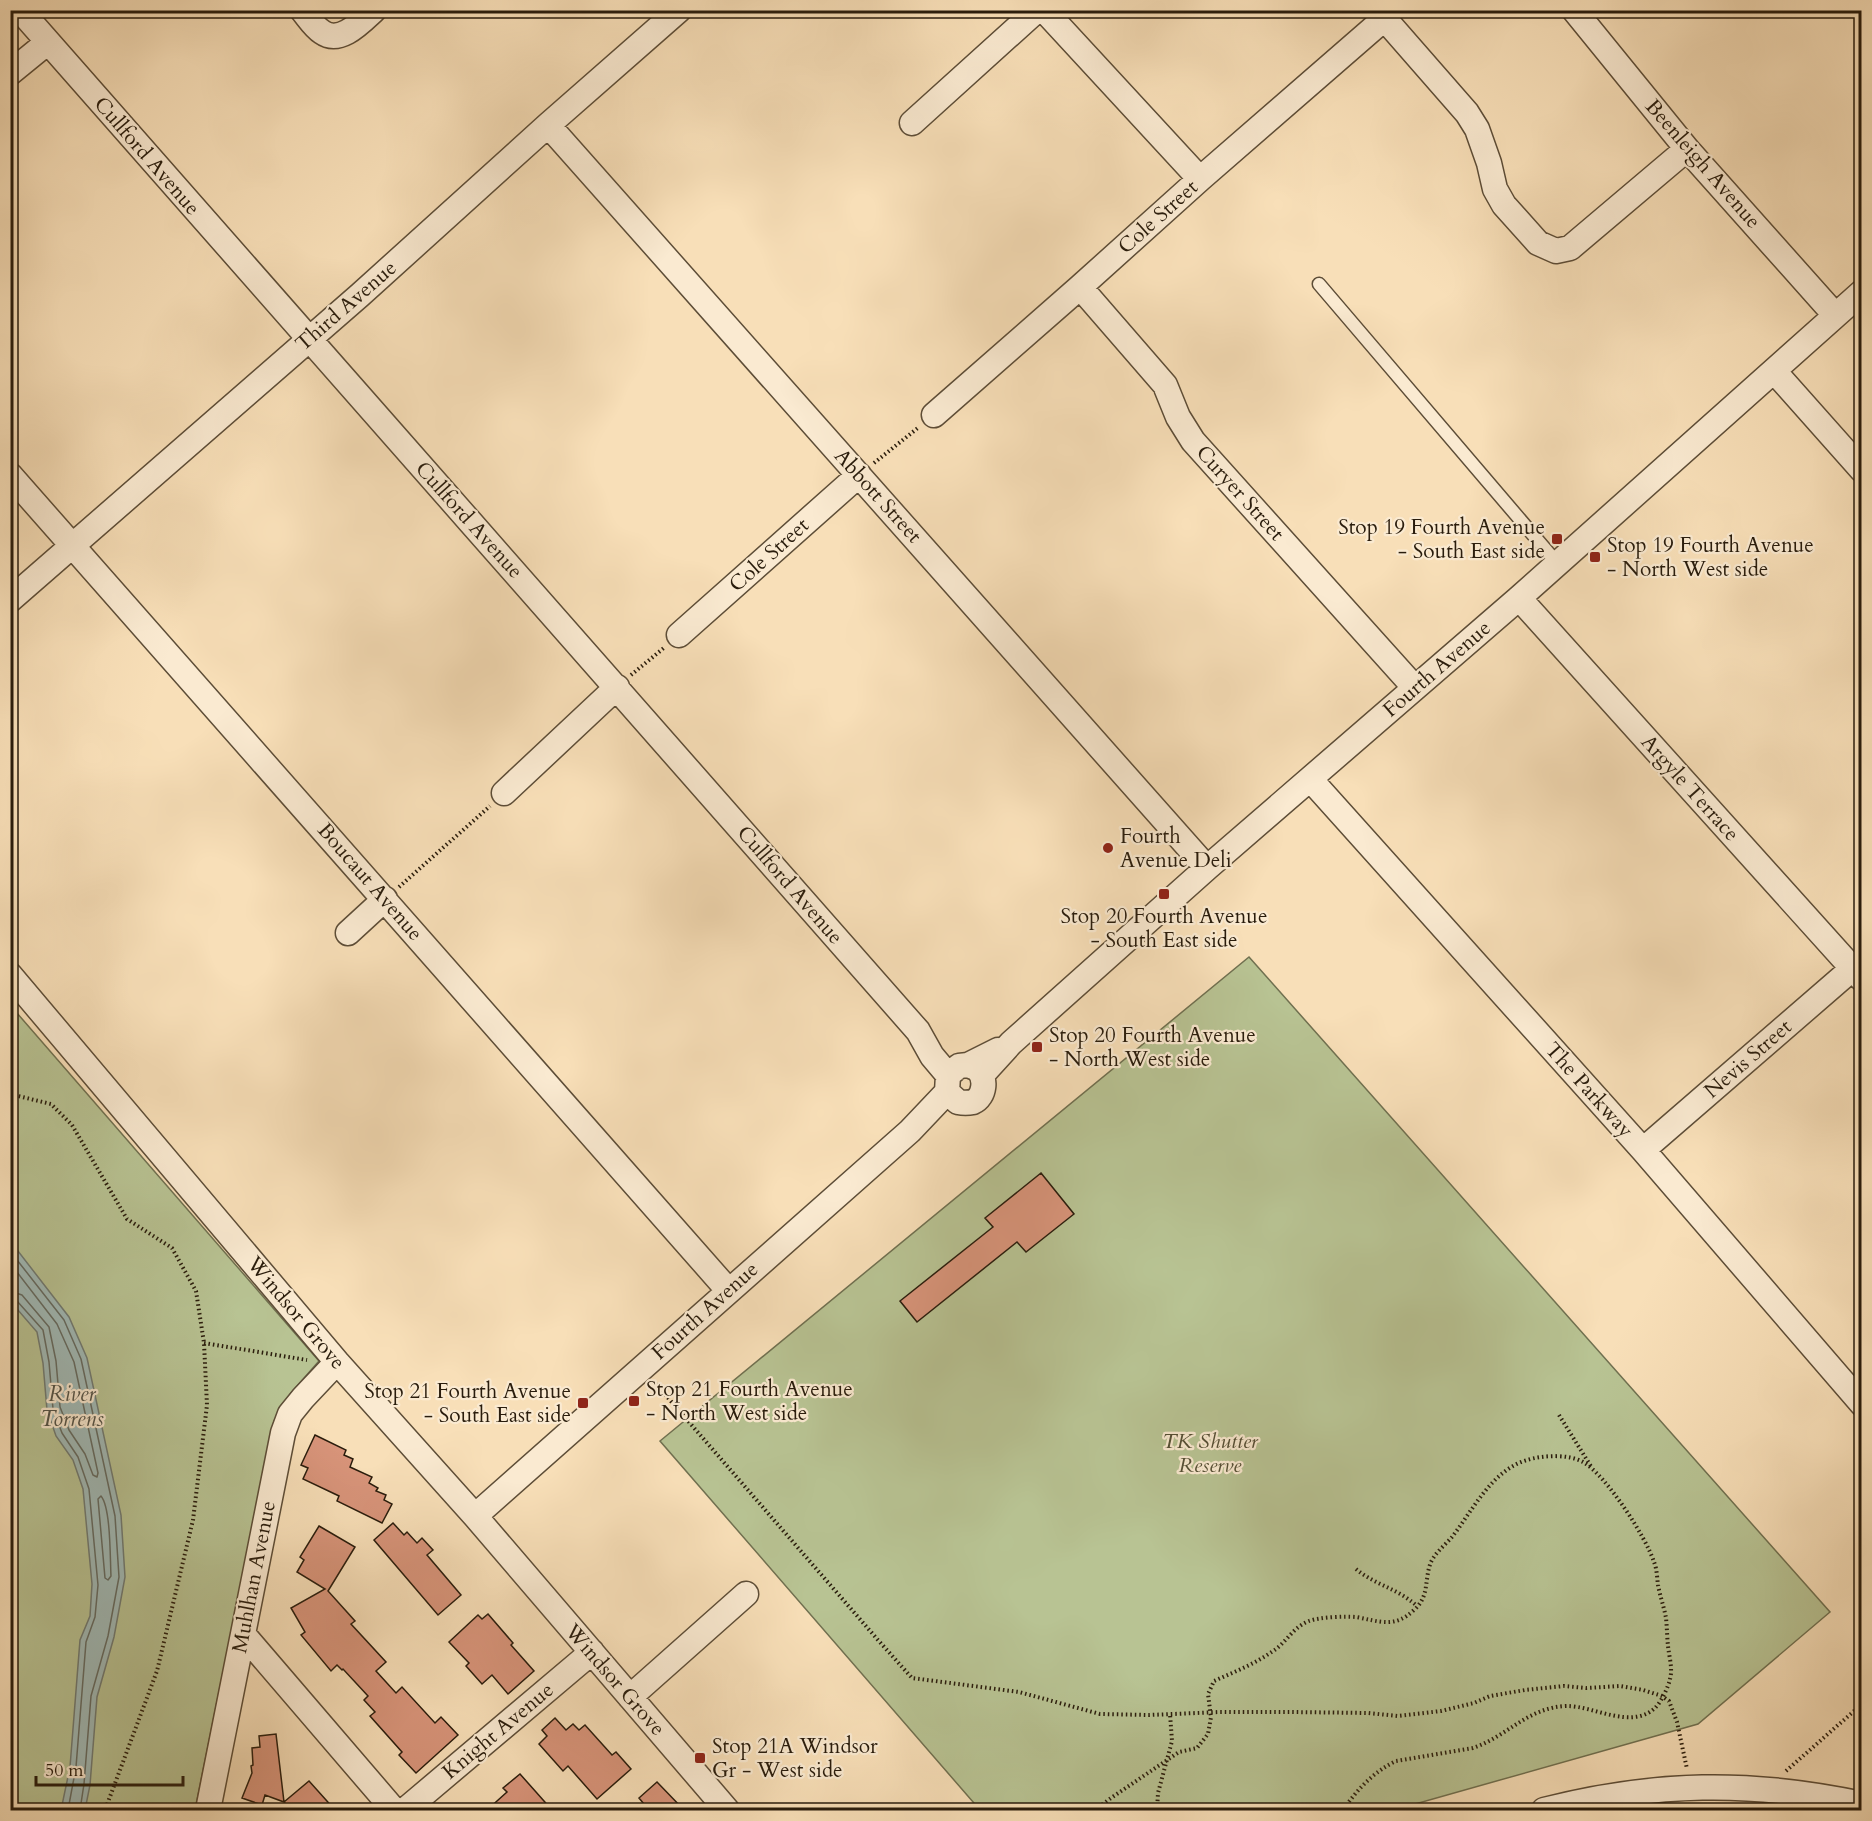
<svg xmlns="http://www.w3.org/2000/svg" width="1872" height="1821" font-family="Cardo,serif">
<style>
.green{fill:#b8c393;stroke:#707050;stroke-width:1.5}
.water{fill:#a0bab7;stroke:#707b73;stroke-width:1.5}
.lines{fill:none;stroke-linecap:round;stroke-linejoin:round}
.shore{stroke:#646b62;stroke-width:1.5}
.building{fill:#d8947a;stroke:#291c0c;stroke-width:1.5}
.service-casing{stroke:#5d4d37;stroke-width:15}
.minor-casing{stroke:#5d4d37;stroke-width:27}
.path{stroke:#291c0c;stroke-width:4;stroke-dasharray:1.5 3;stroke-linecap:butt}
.service{stroke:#faead1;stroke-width:12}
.minor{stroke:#faead1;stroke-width:24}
.poi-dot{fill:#8f2418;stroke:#faead1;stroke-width:2}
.labels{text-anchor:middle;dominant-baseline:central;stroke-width:4.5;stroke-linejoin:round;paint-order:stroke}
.street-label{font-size:21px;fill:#291c0c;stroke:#faead1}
.poi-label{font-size:21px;fill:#291c0c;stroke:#faead1;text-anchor:start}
.park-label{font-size:21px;font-style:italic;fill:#544e34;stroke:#faead1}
.water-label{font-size:22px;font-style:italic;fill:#535348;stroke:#faead1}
</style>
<rect width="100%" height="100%" fill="#f8dfb8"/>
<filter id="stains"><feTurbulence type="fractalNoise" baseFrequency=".00333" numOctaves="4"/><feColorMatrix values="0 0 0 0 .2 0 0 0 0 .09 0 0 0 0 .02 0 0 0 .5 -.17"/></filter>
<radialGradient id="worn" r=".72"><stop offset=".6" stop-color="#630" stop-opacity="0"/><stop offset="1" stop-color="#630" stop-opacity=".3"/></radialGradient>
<path class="green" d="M1249,957L1830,1612L1698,1724L1394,1810H980L660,1441Z
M10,1005L319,1361L291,1393L274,1421L195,1810H11Z"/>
<path class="water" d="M11,1242L69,1317L87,1358L121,1515L125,1577L114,1637L97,1697L90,1785L85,1810H61L70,1767L80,1640L90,1616L92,1584L83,1489L73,1460L56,1436L47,1410L43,1363L37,1332L11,1302Z"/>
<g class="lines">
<path class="shore" d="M10,1251L64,1320L81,1359L115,1516L119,1577L108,1636L91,1696L84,1784L80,1810
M10,1263L57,1324L74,1362L98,1473L97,1477L93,1475L85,1454L69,1430L60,1407L56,1361L49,1327L22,1295L10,1291
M10,1299L17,1301L43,1330L49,1362L53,1409L62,1433L78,1457L89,1489L98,1585L95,1617L86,1642L76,1767L68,1810
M101,1496C111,1508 110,1559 111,1576L108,1580L105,1578L98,1499Z"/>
</g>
<path class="building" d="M1041,1173L1074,1214L1026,1252L1017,1242L917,1322L900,1301L993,1227L985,1218Z
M315,1435L346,1450L344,1455L353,1459L350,1467L372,1477L369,1483L378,1488L376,1491L386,1495L384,1500L392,1504L382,1523L337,1501L339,1496L303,1479L308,1468L301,1465Z
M393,1523L404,1535L407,1532L417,1543L422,1538L433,1550L427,1555L461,1595L438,1615L374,1540Z
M319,1526L355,1547L328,1591L355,1621L351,1624L386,1662L376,1671L396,1693L402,1687L435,1723L441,1717L458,1735L416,1773L399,1755L402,1752L370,1716L375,1712L364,1700L368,1696L343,1669L342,1670L337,1665L331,1671L301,1635L305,1632L291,1608L325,1589L297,1572L304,1560L300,1557Z
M488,1614L513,1643L511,1645L534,1671L508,1694L492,1675L482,1684L466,1666L469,1663L449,1642L478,1615L482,1619Z
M555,1718L566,1730L573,1724L579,1730L585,1725L612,1755L616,1752L631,1769L597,1799L568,1766L563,1771L539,1744L547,1736L542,1730Z
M276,1734L284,1802L265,1795L262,1805L242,1798L252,1773L251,1766L253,1765L252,1748L260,1747L259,1736Z
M520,1774L552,1810H487L507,1792L503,1788Z
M309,1781L335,1810H292L284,1802Z
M657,1782L684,1810H649L639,1798Z"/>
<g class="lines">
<defs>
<path id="service" d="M1319,284L1558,564"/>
<path id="minor" d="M20,10C319,351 619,690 918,1031L932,1056L948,1075
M302,10C308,17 314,27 322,32C340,45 361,22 374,10
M1044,10L1200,179
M1377,10L1467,113L1477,129L1489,163L1495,189L1504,205L1538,243L1556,251L1570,248L1687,149
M1574,10L1687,149L1835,315
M10,73L48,42
M912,123L1037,10
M548,125L1207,868
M1080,287L1165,385L1178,417L1193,441L1415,688
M1774,371L1862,470
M934,415L1080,287L1200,179L1384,19
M10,475L728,1290
M1519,598L1862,979
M10,600L360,295L548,125L679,10
M679,635L859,475
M1311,780L1643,1150L1862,1404
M504,793L617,687
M348,933L385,899
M10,975L337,1362L475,1516L727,1810
M968,1065C970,1066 976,1068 977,1069C987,1077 985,1097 973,1102C968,1103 963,1103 958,1102L947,1092L948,1075L959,1066L968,1065L998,1050
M982,1075L1011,1043L1207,868L1519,598L1862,292
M1643,1150L1852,969
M475,1516L910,1131L947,1092
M243,1634L394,1810
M630,1697L746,1594
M208,1810L283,1433L290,1414L303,1398L337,1362
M405,1810L592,1652
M1544,1810C1655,1782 1749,1780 1862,1804"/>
</defs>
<use href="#service" class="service-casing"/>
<use href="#minor" class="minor-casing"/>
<path class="path" d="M874,463L919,427
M631,675L665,647
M399,887L490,806
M10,1094L51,1104L72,1125L127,1219L172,1248L196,1291L204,1343L207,1405L193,1520L157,1671L105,1810
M204,1343L307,1360
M656,1384L878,1640L912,1678L1019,1692L1100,1714L1149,1715L1220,1712H1291L1368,1713L1398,1716L1441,1711L1474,1703L1490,1696L1525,1690L1564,1686L1586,1688L1620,1686L1643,1690L1662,1696L1669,1701L1677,1722L1687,1769
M1559,1415L1592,1468
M1356,1569C1375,1585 1397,1588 1417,1606
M1786,1771L1862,1704
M1095,1810L1111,1798L1179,1752L1197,1748L1208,1734L1211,1717L1208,1694L1214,1681C1234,1672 1255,1664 1273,1651C1286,1643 1293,1627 1309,1621C1320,1617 1345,1616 1356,1617C1379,1621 1394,1629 1414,1610C1430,1596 1424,1579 1431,1562C1436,1552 1445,1545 1452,1537C1473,1510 1492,1470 1527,1460C1543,1455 1569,1454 1583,1462C1606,1475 1646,1537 1654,1562C1657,1569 1657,1578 1658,1585C1660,1596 1664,1607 1666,1618C1667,1627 1667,1637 1668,1646C1669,1656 1673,1669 1670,1679C1668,1688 1661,1702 1655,1708C1631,1730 1594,1706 1567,1706C1528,1707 1508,1736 1473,1748L1396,1761C1373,1772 1357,1790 1343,1810
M1157,1810L1158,1793L1172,1741L1170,1714"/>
<use href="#service" class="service"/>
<use href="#minor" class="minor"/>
</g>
<g class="poi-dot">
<rect x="1551" y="533" width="12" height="12" rx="3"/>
<rect x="1589" y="551" width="12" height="12" rx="3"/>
<circle cx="1108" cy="848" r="6"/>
<rect x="1158" y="888" width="12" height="12" rx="3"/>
<rect x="1031" y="1041" width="12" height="12" rx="3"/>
<rect x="628" y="1395" width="12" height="12" rx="3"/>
<rect x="577" y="1397" width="12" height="12" rx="3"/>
<rect x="694" y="1752" width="12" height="12" rx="3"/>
</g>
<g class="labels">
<g class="street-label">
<text transform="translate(147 156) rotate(49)">Cullford Avenue</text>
<text transform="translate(1703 164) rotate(49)">Beenleigh Avenue</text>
<text transform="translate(1158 217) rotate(-42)">Cole Street</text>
<text transform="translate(346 306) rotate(-41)">Third Avenue</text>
<text transform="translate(1240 493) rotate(48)">Curyer Street</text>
<text transform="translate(878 496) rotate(48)">Abbott Street</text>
<text transform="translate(469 520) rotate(48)">Cullford Avenue</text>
<text transform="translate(769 555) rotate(-42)">Cole Street</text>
<text transform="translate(1437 669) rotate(-41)">Fourth Avenue</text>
<text transform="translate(1690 788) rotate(48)">Argyle Terrace</text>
<text transform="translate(370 882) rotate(49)">Boucaut Avenue</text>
<text transform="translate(790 885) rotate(49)">Cullford Avenue</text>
<text transform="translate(1748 1059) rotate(-41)">Nevis Street</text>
<text transform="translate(1589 1090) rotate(48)">The Parkway</text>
<text transform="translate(705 1311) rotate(-42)">Fourth Avenue</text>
<text transform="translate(296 1313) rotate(50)">Windsor Grove</text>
<text transform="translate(254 1577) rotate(-79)">Muhlhan Avenue</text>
<text transform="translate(615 1680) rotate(49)">Windsor Grove</text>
<text transform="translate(498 1731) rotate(-40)">Knight Avenue</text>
</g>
<g class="poi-label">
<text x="1545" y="527" text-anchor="end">Stop 19 Fourth Avenue<tspan x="1545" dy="24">- South East side</tspan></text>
<text x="1607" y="545">Stop 19 Fourth Avenue<tspan x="1607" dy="24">- North West side</tspan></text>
<text x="1120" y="836">Fourth<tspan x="1120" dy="24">Avenue Deli</tspan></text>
<text x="1164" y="916" text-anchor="middle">Stop 20 Fourth Avenue<tspan x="1164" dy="24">- South East side</tspan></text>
<text x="1049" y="1035">Stop 20 Fourth Avenue<tspan x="1049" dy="24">- North West side</tspan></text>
<text x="646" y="1389">Stop 21 Fourth Avenue<tspan x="646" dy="24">- North West side</tspan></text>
<text x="571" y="1391" text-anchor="end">Stop 21 Fourth Avenue<tspan x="571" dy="24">- South East side</tspan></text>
<text x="712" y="1746">Stop 21A Windsor<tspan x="712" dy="24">Gr - West side</tspan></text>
</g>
<g class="park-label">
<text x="1210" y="1441">TK Shutter<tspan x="1210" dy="24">Reserve</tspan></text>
</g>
<g class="water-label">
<text x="72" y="1394">River<tspan x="72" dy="25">Torrens</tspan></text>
</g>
</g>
<rect width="1872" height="1821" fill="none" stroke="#f8dfb8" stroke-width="36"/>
<rect x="12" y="12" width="1848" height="1797" fill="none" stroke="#291c0c" stroke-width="3"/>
<rect x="18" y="18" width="1836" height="1785" fill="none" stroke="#291c0c" stroke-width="1.5"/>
<path d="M36 1776v9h147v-9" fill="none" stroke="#291c0c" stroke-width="3"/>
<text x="45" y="1776" font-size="18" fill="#291c0c" stroke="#faead1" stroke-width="4.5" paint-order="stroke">50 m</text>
<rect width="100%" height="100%" filter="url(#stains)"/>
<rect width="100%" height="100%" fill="url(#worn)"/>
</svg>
